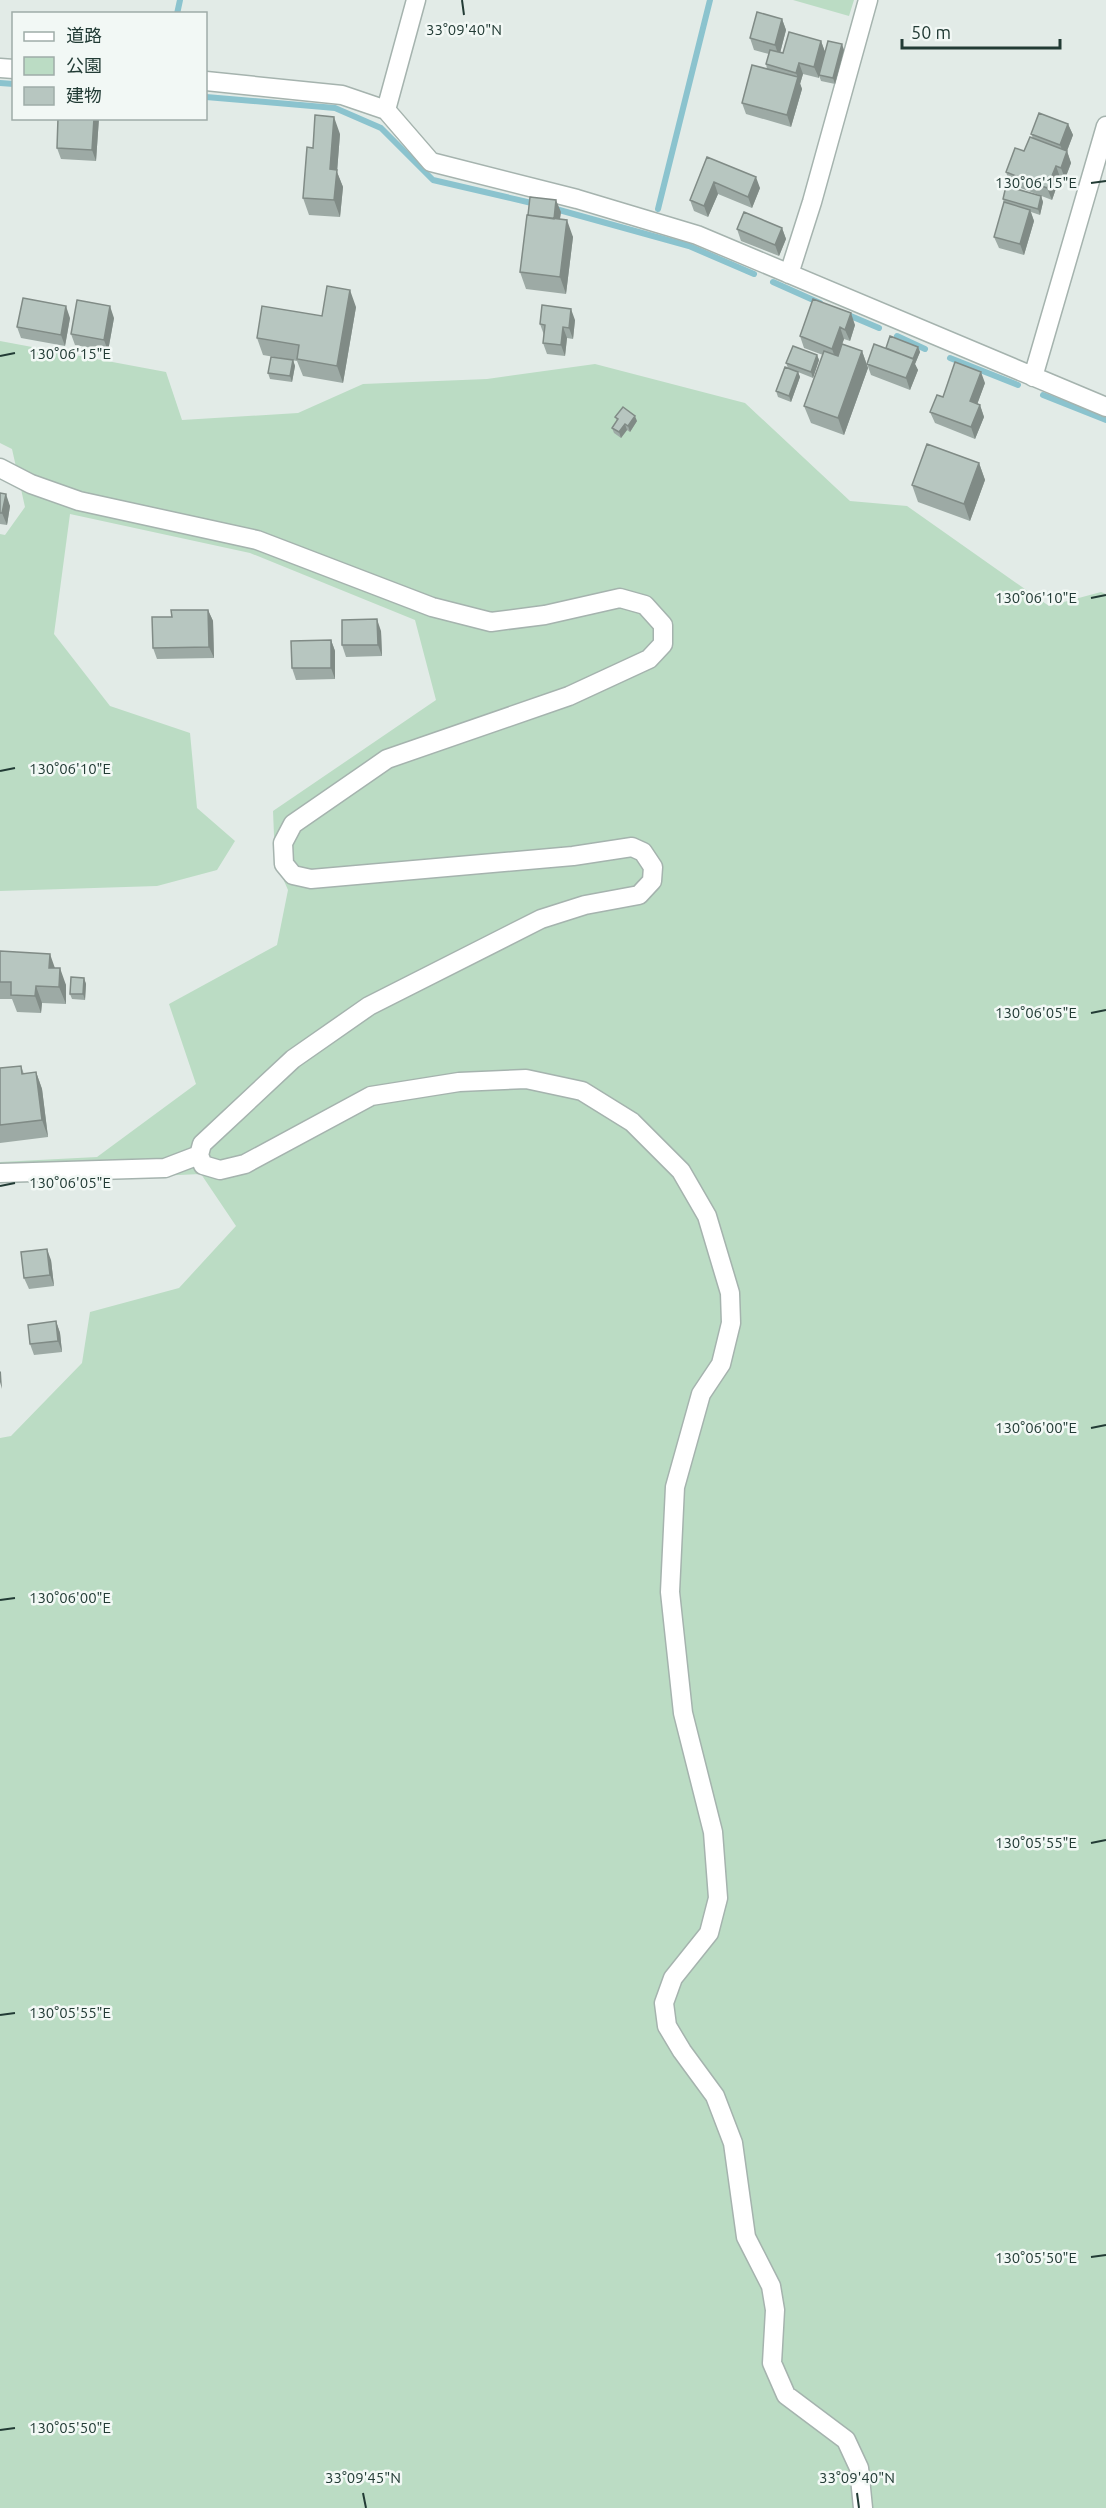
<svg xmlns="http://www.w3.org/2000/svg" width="1106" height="2508" font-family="Ubuntu,'Noto Sans JP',sans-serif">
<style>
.green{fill:#bbdcc4}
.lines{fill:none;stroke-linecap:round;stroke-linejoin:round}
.stream{stroke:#8bc3ce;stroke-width:6}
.minor-casing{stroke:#a5b3ae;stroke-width:21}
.minor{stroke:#fff;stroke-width:18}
.wall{fill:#9daaa5}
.shaded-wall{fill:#808b86}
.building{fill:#b7c6c0;stroke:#808b86;stroke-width:1.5}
.ticks{fill:none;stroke:#223b35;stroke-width:2}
.ticks-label{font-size:15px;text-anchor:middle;fill:#223b35;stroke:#f2f8f5;stroke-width:5;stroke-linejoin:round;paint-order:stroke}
</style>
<rect width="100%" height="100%" fill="#e2ebe7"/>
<path class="green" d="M793,0H854L849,16Z
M0,341L166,372L182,420L298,413L363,384L487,379L595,364L745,403L850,501L907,506L1049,606L1101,592L1106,594V2508H0V1438L11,1436L82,1363L90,1312L179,1288L236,1226L201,1174L0,1183V1162L97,1157L196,1084L169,1004L277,945L288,890L275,860L273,811L436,700L415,620L250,553L70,514L54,634L110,706L190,733L197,808L235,841L217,870L157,886L0,891V534L5,535L25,507L12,449L0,443Z"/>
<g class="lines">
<path class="stream" d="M177,14L180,0
M0,83L14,84
M206,97L335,108L381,128L433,180L536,204
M552,208L689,246L754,274
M658,209L710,0
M773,282L820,303
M846,314L879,328
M897,336L925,349
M950,358L1018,385
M1043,395L1106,420"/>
<defs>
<path id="minor" d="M0,68L14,69
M206,81L342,95L386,110L431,162L577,199L697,235L1106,407
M386,110L416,0
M789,274L812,202L868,0
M1033,377L1106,126
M0,468L31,484L79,501L257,540L432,607L491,622L545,615L620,598L645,605L663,625V644L649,659L569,696L387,759L293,824L283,843L284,864L293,875L311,879L573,856L632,847L643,852L653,867L652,881L639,895L585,905L541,919L369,1006L293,1059L202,1144L199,1155L203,1165L220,1170L245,1164L371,1096L459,1082L526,1079L582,1091L632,1122L681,1171L707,1216L730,1293L731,1323L721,1364L701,1394L675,1487L670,1592L683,1713L713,1832L718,1898L709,1933L673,1978L664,2003L667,2026L682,2051L715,2096L733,2143L746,2237L771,2286L775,2310L772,2363L786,2395L846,2440L859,2468L863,2508
M0,1173L165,1168L199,1155"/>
</defs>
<use href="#minor" class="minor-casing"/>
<use href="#minor" class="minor"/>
</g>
<path class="wall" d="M782,19L786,30L780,53H783L821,41L825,52L844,50L835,84L821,81L819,75V78L803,74L800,84L802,89L791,127L746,114L742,103L767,69L766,64L769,54L754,50L750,38Z
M99,118L96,161L61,159L57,148Z
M1068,124L1073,135L1067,151L1071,163L1065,179L1060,177L1052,200L1010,184L1006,172L1024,151L1033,138L1031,134Z
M340,134L337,172L343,187L340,217L309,215L303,198L313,148Z
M707,157L760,188L752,208L718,194L708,217L694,211L690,200Z
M1041,196L1043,202L1040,215L1031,212L1034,221L1024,255L999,248L994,237L1004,203L1003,199Z
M561,212L560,219L573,237L566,294L526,289L520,272Z
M782,228L786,239L779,256L741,241L737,229Z
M813,299L855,325L850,341L844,339L838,356L862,351L868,368L844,435L811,423L804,406L823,355L804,348L800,336Z
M356,307L343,383L303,376L297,361L263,355L257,338L322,316Z
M70,318L65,346L21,338L17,327Z
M114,318L108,351L75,345L71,334Z
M575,320L573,339L567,338L565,356L547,354L543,343L544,335L540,324Z
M918,347L920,352L915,364L918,370L910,390L871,375L867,364L886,348Z
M817,355L819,360L813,378L798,372L800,377L791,402L778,397L776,391L788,368L786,363Z
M293,360L295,366L292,382L270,379L268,373Z
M985,383L977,404L980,405L984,417L975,439L935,423L930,412L943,397Z
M615,417L637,421L630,432L627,430L621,438L614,433L612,428L617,421Z
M979,463L985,480L970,521L918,502L912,485Z
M0,493L10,506L7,525L0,524Z
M208,610L213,621L214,658L157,659L153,648L172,617Z
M381,631L382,656L346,657L342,645Z
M331,640L335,651V679L296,680L292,668Z
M0,951L55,968L66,985V1004L42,1003L41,1013L17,1012L12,999H0Z
M84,978L86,984L85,1000L72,999L70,994Z
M21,1066L24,1074L36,1072L42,1089L48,1137L0,1143V1068Z
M51,1260L54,1286L29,1289L24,1278Z
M56,1321L60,1333L62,1352L34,1355L30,1344Z"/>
<path class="shaded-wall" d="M782,19L786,30L779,57L775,45Z
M821,41L825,52L819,78L814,67Z
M842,44L844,50L835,84L833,78Z
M799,63L803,74L800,84L796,73Z
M798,77L802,89L791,127L787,115Z
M334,117L340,134L337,172L343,187L340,217L334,200L330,169Z
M94,118H99L96,161L92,150Z
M1068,124L1073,135L1065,156L1060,145Z
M1067,151L1071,163L1065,179L1061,168Z
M1056,166L1060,177L1052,200L1047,188Z
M756,177L760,188L752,208L748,197Z
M714,182L718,194L708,217L704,206Z
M1041,196L1043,202L1040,215L1038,209Z
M556,200L561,212L558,230L554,219Z
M1030,210L1034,221L1024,255L1020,244Z
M567,220L573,237L566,294L560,277Z
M782,228L786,239L779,256L775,245Z
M350,290L356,307L343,383L337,366Z
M66,306L70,318L65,346L61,335Z
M110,306L114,318L108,351L104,340Z
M571,309L575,320L573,339L569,328Z
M851,313L855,325L850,341L845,330Z
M563,327L567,338L565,356L561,345Z
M840,327L844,339L836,360L832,349Z
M918,347L920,352L915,364L918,370L910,390L906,378Z
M862,351L868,368L844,435L838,418Z
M817,355L819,360L813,378L811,372Z
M293,360L295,366L292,382L290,376Z
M798,372L800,377L791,402L789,396Z
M981,372L985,383L974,413L970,401Z
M980,405L984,417L975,439L971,427Z
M635,416L637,421L630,432L628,426Z
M625,424L627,430L621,438L619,432Z
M979,463L985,480L970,521L964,504Z
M6,494L10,506L7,525L2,513Z
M208,610L213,621L214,658L209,647Z
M377,619L381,631L382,656L378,645Z
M331,640L335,651V679L331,668Z
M50,954L56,971L49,968Z
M60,968L66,985V1004L59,987Z
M84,978L86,984L85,1000L83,994Z
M36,986L42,1003L41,1013L35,996Z
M36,1072L42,1089L48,1137L42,1120Z
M47,1249L51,1260L54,1286L50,1275Z
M56,1321L60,1333L62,1352L58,1341Z
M0,1371L1,1372L2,1389L0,1382Z"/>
<path class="building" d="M757,12L782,19L775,45L750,38Z
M789,32L821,41L814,67L799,63L796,73L766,64L770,50L783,53Z
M828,41L842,44L833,78L819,75Z
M752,65L798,77L787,115L742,103Z
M1039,113L1068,124L1060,145L1031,134Z
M315,115L334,117L330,169L337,170L334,200L303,198L307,147L313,148Z
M58,118H94L92,150L57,148Z
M1030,137L1067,151L1061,168L1056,166L1047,188L1006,172L1015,148L1024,151Z
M707,157L756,177L748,197L714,182L704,206L690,200Z
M1006,186L1041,196L1038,209L1003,199Z
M530,197L556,200L554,219L528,215Z
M1004,202L1030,210L1020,244L994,237Z
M744,212L782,228L775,245L737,229Z
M527,215L567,220L560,277L520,272Z
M327,286L350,290L337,366L297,359L299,345L257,338L262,306L322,316Z
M23,298L66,306L61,335L17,327Z
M813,299L851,313L845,330L840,327L832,349L800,336Z
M77,300L110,306L104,340L71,334Z
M542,305L571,309L569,328L563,327L561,345L543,343L545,325L540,324Z
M890,336L918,347L913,359L886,348Z
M842,344L862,351L838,418L804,406L824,351L838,356Z
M874,344L914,359L906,378L867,364Z
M793,346L817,355L811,372L786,363Z
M271,357L293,360L290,376L268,373Z
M955,362L981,372L970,401L980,405L971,427L930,412L937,395L943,397Z
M785,367L798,372L789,396L776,391Z
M623,407L635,416L628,426L625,424L619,432L612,428L618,419L615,417Z
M927,444L979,463L964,504L912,485Z
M0,493L6,494L2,513H0Z
M171,610H208L209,647L153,648L152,617H172Z
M377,619L378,645H342V620Z
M331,640V668H292L291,641Z
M0,951L50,954L49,968H60L59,987L36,986L35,996L11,995V982H0Z
M71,977L84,978L83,994H70Z
M21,1066L22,1074L36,1072L42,1120L0,1125V1068Z
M47,1249L50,1275L24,1278L21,1252Z
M56,1321L58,1341L30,1344L28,1325Z"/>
<path class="ticks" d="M462,0L464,15M1091,183L1106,181M0,356L15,353M1091,598L1106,595M0,771L15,768M1091,1013L1106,1010M0,1186L15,1183M1091,1428L1106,1425M0,1600L15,1598M1091,1843L1106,1840M0,2015L15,2013M1091,2257L1106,2255M0,2430L15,2428M363,2493L366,2508M857,2493L859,2508"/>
<g class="ticks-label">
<text x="464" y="35">33°09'40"N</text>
<text x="1036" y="188">130°06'15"E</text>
<text x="70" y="359">130°06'15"E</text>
<text x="1036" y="603">130°06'10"E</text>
<text x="70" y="774">130°06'10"E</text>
<text x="1036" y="1018">130°06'05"E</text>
<text x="70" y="1188">130°06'05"E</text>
<text x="1036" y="1433">130°06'00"E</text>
<text x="70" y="1603">130°06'00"E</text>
<text x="1036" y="1848">130°05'55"E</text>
<text x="70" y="2018">130°05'55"E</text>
<text x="1036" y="2263">130°05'50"E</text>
<text x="70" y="2433">130°05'50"E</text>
<text x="363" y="2483">33°09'45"N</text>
<text x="857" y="2483">33°09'40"N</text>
</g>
<rect x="12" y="12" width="195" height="108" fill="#f2f8f5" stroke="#9faca8" stroke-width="1.5"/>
<rect x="24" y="32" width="30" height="9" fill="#ffffff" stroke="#9faca8" stroke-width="1.5"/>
<text x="66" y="42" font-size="18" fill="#223b35">道路</text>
<rect x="24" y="57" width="30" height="18" fill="#bbdcc4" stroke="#9faca8" stroke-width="1.5"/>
<text x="66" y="72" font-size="18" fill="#223b35">公園</text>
<rect x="24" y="87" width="30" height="18" fill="#b7c6c0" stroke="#9faca8" stroke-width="1.5"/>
<text x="66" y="102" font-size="18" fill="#223b35">建物</text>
<path d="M902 39v9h158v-9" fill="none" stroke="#223b35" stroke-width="3"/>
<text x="911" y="39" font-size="18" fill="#223b35" stroke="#f2f8f5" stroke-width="4.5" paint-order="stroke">50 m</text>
</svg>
